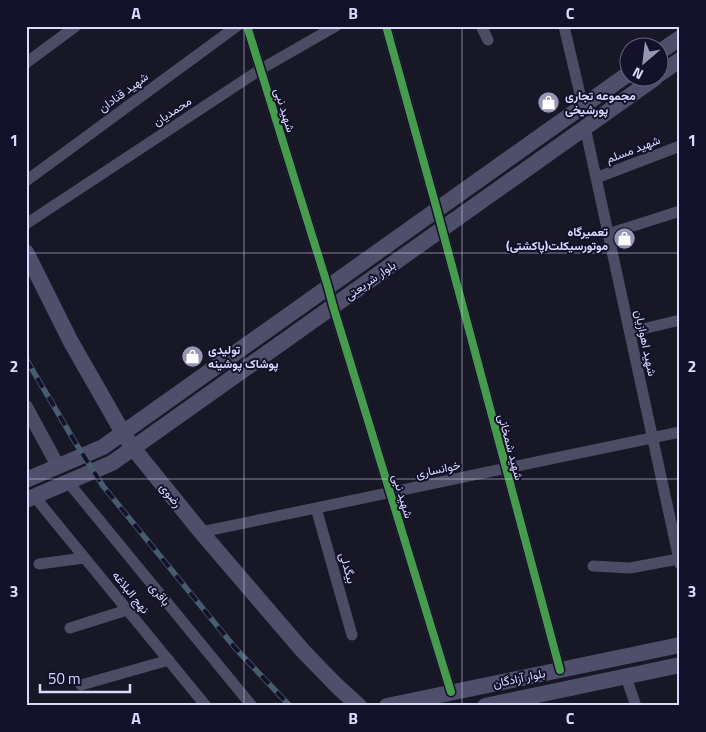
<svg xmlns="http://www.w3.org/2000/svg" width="706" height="732" font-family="'Titillium Web',Vazirmatn,sans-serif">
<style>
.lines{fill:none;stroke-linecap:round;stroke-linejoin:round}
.minor{stroke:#4c4c65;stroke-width:11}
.tertiary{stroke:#4c4c65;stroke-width:14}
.secondary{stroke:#4f4f6b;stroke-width:16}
.rail-casing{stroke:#455d6d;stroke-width:5.5}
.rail{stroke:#14112b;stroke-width:4;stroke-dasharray:11;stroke-linecap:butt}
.cycleway-casing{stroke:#14112b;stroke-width:11}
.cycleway{stroke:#469c4c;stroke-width:8}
.grid{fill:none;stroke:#dcdaff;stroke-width:1;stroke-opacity:0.55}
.labels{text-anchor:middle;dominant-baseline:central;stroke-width:4;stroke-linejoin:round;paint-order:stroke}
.street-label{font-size:12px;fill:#dcdaff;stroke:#14112b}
.poi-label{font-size:12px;font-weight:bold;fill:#dcdaff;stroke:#14112b;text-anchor:start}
.neatline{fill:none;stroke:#dcdaff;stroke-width:2}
.grid-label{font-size:16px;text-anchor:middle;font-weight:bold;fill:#dcdaff}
</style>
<rect width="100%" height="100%" fill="#181725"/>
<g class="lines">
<path class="minor" d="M247,26L328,287L333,306L451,692
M386,26L437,210L560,670
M481,26L488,40
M564,26L583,107
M26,63L76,26
M585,127L680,564
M596,178L680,146
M26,181L237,26
M26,224L261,69L336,26
M608,234L680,211
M630,332L680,320
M68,482L252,706
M34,496L206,706
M316,508L352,635
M201,532L680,432
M39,564L84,558
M593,566L630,568L678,559
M70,628L127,610
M626,677L636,706
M81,685L169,660"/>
<path class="tertiary" d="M26,407L58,466"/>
<path class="secondary" d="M658,53L680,38
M658,75L680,60
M26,252L71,342L123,433L133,448L201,532L303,651L336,685L359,706
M26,480L103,447L628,74
M26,500L112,463L655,78
M387,706L680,645
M485,706L680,665"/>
<defs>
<path id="rail" d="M26,359L75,442L103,486L236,649L290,706"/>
</defs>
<use href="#rail" class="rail-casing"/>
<use href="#rail" class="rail"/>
<defs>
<path id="cycleway" d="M247,26L328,287L333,306L451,692
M386,26L437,210L560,670"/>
</defs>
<use href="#cycleway" class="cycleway-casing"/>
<use href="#cycleway" class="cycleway"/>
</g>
<path class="grid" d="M244,26V706M462,26V706M26,253H680M26,479H680"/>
<defs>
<symbol id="shop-disc" viewBox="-11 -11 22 22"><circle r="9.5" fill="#9796b3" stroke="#14112b"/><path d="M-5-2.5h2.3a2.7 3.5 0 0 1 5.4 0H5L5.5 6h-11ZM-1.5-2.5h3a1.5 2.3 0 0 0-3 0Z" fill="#fff"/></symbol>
</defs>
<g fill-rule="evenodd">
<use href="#shop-disc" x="536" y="90" width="25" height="25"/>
<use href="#shop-disc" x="612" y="226" width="25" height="25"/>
<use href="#shop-disc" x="180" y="344" width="25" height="25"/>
</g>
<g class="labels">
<g class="street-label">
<text transform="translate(123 92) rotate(-36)">شهید قنادان</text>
<text transform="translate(285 110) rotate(73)">شهید نبی</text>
<text transform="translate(172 111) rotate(-33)">محمدیان</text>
<text transform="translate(633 149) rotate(-21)">شهید مسلم</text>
<text transform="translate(370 280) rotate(-35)">بلوار شریعتی</text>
<text transform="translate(646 343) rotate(78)">شهید اهوازیان</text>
<text transform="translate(511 447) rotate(75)">شهید شمخانی</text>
<text transform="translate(438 469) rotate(-12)">خوانساری</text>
<text transform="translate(171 495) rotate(51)">رضوی</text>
<text transform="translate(403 496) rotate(73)">شهید نبی</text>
<text transform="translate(348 568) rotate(74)">بیگدلی</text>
<text transform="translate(131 592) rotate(51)">نهج البلاغه</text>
<text transform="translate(160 594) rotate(51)">باقری</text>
<text transform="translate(519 678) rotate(-12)">بلوار آزادگان</text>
</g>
<g class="poi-label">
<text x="565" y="95">مجموعه تجاری<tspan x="565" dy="14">پورشیخی</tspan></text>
<text x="608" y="231" text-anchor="end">تعمیرگاه<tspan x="608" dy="14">موتورسیکلت(پاکشتی)</tspan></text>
<text x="208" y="349">تولیدی<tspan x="208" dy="14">پوشاک پوشینه</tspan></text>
</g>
</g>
<rect width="706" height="732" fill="none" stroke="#14112b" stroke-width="55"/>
<g transform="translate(644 62) rotate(208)"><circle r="24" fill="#14112b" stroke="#646180"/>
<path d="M0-4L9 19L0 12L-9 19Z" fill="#9796b3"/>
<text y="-8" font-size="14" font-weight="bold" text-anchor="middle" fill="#dcdaff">N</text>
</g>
<path d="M40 684v8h90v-8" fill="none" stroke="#dcdaff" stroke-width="2.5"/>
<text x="48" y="684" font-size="15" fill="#dcdaff" stroke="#14112b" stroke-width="4" paint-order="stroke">50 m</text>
<rect x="28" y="28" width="650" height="676" class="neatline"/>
<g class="grid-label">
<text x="136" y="19">A</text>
<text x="353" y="19">B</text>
<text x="570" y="19">C</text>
<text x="14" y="146">1</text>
<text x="692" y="146">1</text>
<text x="14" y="372">2</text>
<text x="692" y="372">2</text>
<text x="14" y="597">3</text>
<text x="692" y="597">3</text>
<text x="136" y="724">A</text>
<text x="353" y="724">B</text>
<text x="570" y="724">C</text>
</g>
</svg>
